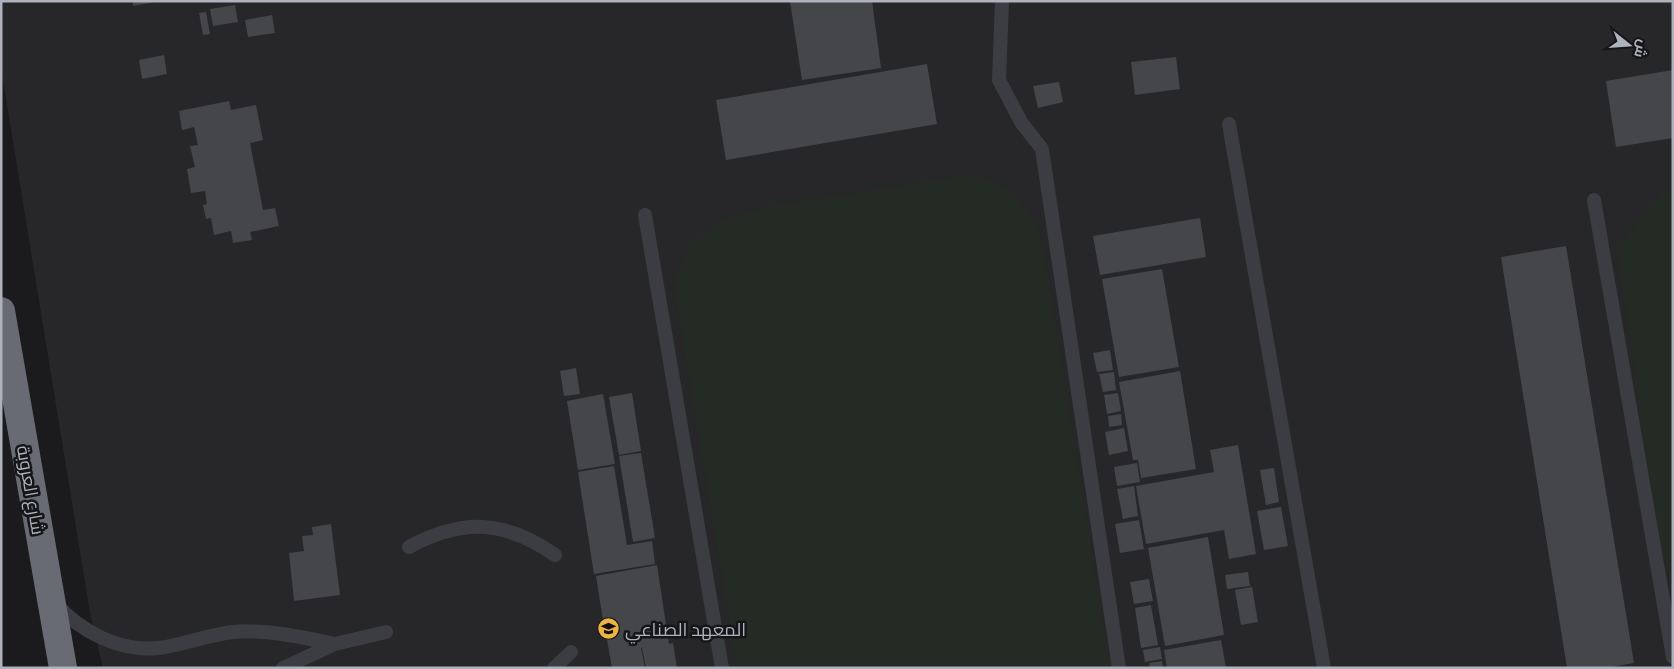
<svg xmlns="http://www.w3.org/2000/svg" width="1674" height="669" font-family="'PT Sans Narrow',Cairo,sans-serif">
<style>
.built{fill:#27272a}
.green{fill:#232b24}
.building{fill:#45464a}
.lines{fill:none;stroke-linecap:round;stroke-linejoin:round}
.lane{stroke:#3c3d42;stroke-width:14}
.highway{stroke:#686b73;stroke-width:28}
.labels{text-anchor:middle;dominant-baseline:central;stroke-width:5;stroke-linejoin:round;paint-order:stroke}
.street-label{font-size:18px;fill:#aeb2bc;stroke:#161618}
.poi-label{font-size:18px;fill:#aeb2bc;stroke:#161618;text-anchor:start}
</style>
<rect width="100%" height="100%" fill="#1b1b1d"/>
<path class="built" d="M1,1H1673V668H103L90,613L1,68Z"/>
<path class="green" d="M974,174L1012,190L1036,223L1045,257L1110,668H737L673,282L691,244L722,220L763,207Z
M1673,191V583L1655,537L1632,352L1616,250L1662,193Z"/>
<path class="building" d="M133,1H155V2L133,6Z
M790,1H872L881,68L802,80Z
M235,5L238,22L213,26L210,9Z
M206,12L210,34L203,35L199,13Z
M272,15L275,33L248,37L245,20Z
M164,55L167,74L142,79L139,60Z
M1176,57L1180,89L1135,95L1131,62Z
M927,64L937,124L726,160L716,100Z
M1673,70V138L1616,147L1606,81Z
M1059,82L1063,102L1038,108L1033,86Z
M229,101L231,110L256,105L263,140L250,143L263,210L275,208L279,226L250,232L252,240L233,243L231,231L214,235L211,218L206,219L203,205L207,204L205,191L191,193L187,169L195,167L190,146L198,145L194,127L182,130L179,111Z
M1200,218L1206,257L1100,275L1093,236Z
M1566,246L1634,663L1606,668H1567L1501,257Z
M1162,269L1179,367L1119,377L1102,279Z
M1110,350L1113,370L1097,372L1093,353Z
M576,368L580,394L564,396L560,371Z
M1180,371L1196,469L1141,478L1138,460H1133L1119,382Z
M1114,372L1116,390L1103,392L1099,374Z
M632,393L641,451L619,455L609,397Z
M1118,393L1121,411L1107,414L1104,395Z
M603,394L615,464L578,470L567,401Z
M1121,414L1122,425L1109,427L1108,416Z
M1124,428L1128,451L1109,455L1105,432Z
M1238,445L1256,554L1229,559L1224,530L1146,544L1136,486L1214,472L1210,450Z
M641,453L655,538L633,542L619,456Z
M1137,463L1140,482L1117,486L1114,467Z
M614,466L627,545L652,541L655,564L594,574L578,472Z
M1274,468L1279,502L1266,505L1260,470Z
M1134,486L1138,516L1123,519L1117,489Z
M1281,507L1288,546L1264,550L1257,511Z
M1139,520L1144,549L1120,553L1115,524Z
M331,524L340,595L294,601L289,553L304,551L302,536L313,535L312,527Z
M1208,537L1224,635L1165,646L1148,548Z
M657,565L669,644L673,643L677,668H646L642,648L656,645L641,648L645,668H612L606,634L619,631L605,633L596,576Z
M1248,572L1250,586L1227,589L1225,575Z
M1149,579L1153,601L1134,604L1130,582Z
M1252,587L1258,622L1241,625L1235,590Z
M1151,605L1158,645L1141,648L1135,608Z
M1221,640L1226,668H1167L1164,650Z
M1160,647L1162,659L1145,662L1143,650Z
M1162,661L1163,668H1150L1149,663Z"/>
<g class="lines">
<path class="lane" d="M1002,1L999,80L1021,122L1042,149L1119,668
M1229,124L1324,668
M1594,200L1673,657
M645,215L722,668
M409,547C463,518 505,520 555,555
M56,604C81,632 120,652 158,648C183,645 207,635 233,632C266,629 302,637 335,644
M283,668L335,644L386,632
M554,668L571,652"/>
<path class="highway" d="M1,311L63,668"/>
</g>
<defs>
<symbol id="university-disc" viewBox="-11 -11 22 22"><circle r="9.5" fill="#edb343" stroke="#161618"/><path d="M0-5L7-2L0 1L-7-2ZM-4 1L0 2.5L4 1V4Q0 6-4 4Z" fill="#111"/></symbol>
</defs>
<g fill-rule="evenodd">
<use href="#university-disc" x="596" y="616" width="25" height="25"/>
</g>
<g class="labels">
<g class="street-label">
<text transform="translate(31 490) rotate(80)">شارع العروبة</text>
</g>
<g class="poi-label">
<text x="625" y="629">المعهد الصناعي</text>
</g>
</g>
<rect width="1674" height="669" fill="none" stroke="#aeb2bc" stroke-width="5"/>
<g transform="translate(1629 45) rotate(107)" stroke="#161618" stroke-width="4" paint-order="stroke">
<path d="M0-4L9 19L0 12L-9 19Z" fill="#aeb2bc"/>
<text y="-8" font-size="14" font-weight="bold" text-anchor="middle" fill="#aeb2bc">ش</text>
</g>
</svg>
